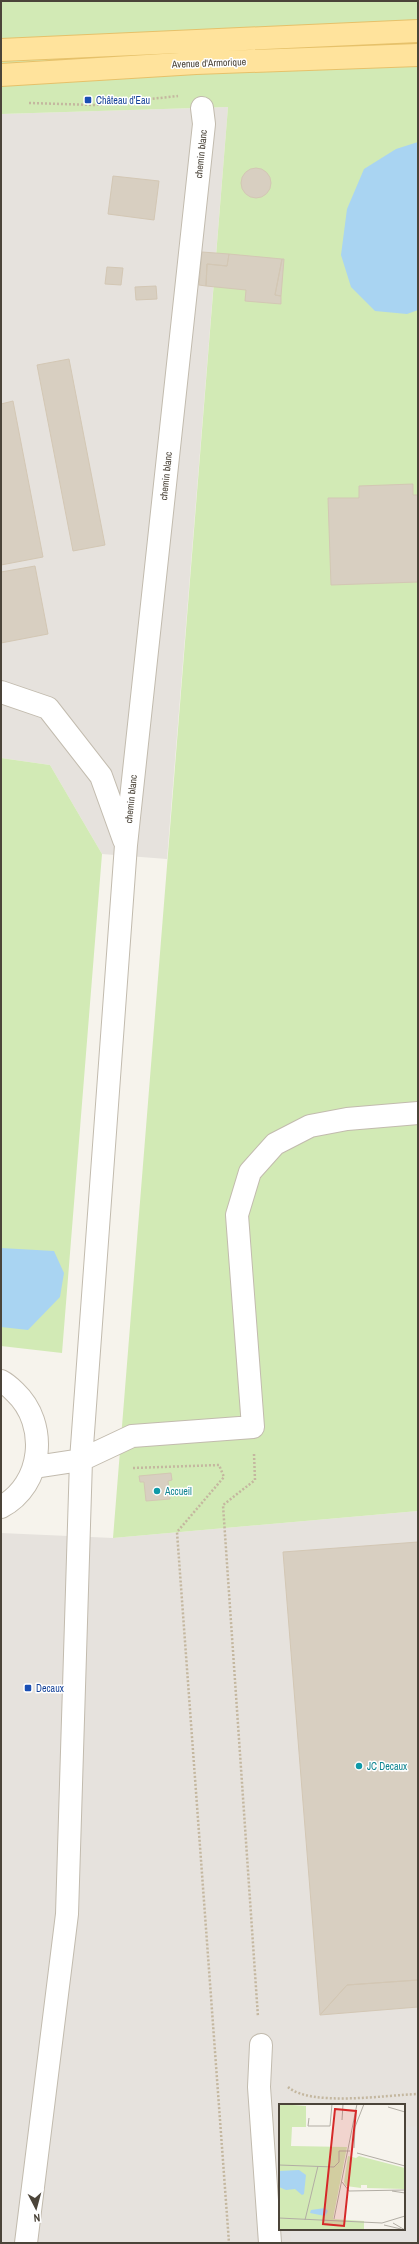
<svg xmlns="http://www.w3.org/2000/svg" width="419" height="2244" font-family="'Archivo Narrow',sans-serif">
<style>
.industrial{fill:#e6e2dd;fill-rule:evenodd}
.green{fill:#d2eab5}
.parking{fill:#e5e3e0}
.water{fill:#a9d4f2}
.building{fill:#d8cfc1;stroke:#d3c7b4}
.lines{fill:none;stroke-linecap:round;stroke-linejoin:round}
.minor-casing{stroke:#c2bbae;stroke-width:24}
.major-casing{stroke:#e6c16a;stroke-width:24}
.path{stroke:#c4b79f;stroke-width:2.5;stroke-dasharray:2 2;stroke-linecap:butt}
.minor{stroke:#fff;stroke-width:22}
.major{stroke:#ffe39c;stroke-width:22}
.transit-dot{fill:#1a4fb4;stroke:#fff;stroke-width:1.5}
.culture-dot{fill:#0f9aa8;stroke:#fff;stroke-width:1.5}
.labels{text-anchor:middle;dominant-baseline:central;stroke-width:3;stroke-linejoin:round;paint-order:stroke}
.street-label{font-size:10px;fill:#4b4439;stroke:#fff}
.transit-label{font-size:10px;fill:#164399;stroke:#fff;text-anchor:start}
.culture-label{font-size:10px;fill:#0d838f;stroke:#fff;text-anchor:start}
.inset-road{fill:none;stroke:#b2ada4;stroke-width:1}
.view{fill:#d62828;fill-opacity:0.15;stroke:#d62828;stroke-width:2}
.inset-edge{fill:none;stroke:#4b4439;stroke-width:2}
</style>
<rect width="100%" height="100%" fill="#f6f3ec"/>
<path class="industrial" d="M228,107L167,859L102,854L50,765L1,758V114Z
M418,1511V2243H1V1533L113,1538ZM280,2105H404V2229H280Z"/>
<path class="green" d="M1,1H418V1511L113,1538L228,107L1,114Z
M1,758L50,765L102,854L62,1353L1,1346Z"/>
<path class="parking" d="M418,2126V2243H291L290,2229H404V2127Z"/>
<path class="water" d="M418,142V310L407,314L375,311L351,287L341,255L347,209L364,169L396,149Z
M1,1248L54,1251L64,1273L60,1297L28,1330L1,1327Z"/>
<path class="building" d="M241 183a15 15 0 1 1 30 0a15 15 0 1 1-30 0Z
M113,176L159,181L154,220L108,214Z
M202,252L229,254L227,266L207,264L206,286L199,285Z
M229,254L282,259L275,295L281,296V304L245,301L246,290L206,286L207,264L227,266Z
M282,259H284L281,296L275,295Z
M107,267L123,268L121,285L105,284Z
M156,286L157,299L136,300L135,287Z
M69,359L105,545L73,551L37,365Z
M13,401L43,557L1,565V404Z
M413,484V495H418V582L331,585L328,498H359V486Z
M35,566L48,634L1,643V572Z
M171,1473L172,1480L168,1481L170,1499L146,1501L144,1482H140L139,1476Z
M418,1542V1980L347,1985L320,2015L283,1552Z
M418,1980V2007L320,2015L347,1985Z"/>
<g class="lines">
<defs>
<path id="minor" d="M1,692L48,708L101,776L124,840
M1,1381C7,1384 11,1388 15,1392C49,1424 43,1485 1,1507
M35,1467L81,1460L132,1436L253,1427L237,1215L250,1172L275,1144L310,1126L347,1119L418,1113
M261,2045L259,2087L270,2243
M26,2243L67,1914L81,1460L126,845L204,124L202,108"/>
<path id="major" d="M1,50L418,31
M1,75L196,63L418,55"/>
</defs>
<use href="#minor" class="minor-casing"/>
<use href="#major" class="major-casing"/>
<path class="path" d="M29,103L95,105L178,96
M254,1454L255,1480L223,1505L258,2017
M133,1468L219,1465L224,1477L177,1532L229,2243
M288,2087C311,2107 386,2095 418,2094"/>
<use href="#minor" class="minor"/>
<use href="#major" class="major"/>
</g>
<g class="transit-dot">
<rect x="84" y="96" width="8" height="8" rx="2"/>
<rect x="24" y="1684" width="8" height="8" rx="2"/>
</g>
<g class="culture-dot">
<circle cx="157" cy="1491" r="4"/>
<circle cx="359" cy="1766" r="4"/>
</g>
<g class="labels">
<g class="street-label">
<text transform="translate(209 63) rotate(-2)">Avenue d'Armorique</text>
<text transform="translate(201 154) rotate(-84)">chemin blanc</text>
<text transform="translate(166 476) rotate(-84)">chemin blanc</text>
<text transform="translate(131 799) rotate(-84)">chemin blanc</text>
</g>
<g class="transit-label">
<text x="96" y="100">Château d'Eau</text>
<text x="36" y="1688">Decaux</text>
</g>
<g class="culture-label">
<text x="165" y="1491">Accueil</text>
<text x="367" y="1766">JC Decaux</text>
</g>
</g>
<g transform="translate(279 2104)">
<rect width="126" height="126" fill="#f6f3ec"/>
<path d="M0,0L27,2V23H13L12,42L68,43L54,115L85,117V126H0ZM69,52L77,54L80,52L126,64V85L88,84V81H82V84L67,82L65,78Z" fill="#d2eab5"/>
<path d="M20,66L27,71L25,90L23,91L16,85L7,86L0,83V67ZM46,104L49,107L46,112L31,109L32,106Z" fill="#a9d4f2"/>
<path class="inset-road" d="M109,3L126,8M30,14L29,22H51L53,0M63,16L64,0M75,44L76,23L85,0M78,49L126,62M0,61L55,63L60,58V47H71M63,78L70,87L126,86M113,87L126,89M0,114L103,119L126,112M55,115L78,0M26,116L39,62M114,119L126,126M105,121L122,125"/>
<path class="view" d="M56,5L77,7L65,122L44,120Z"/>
<rect width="126" height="126" class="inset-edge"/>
</g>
<rect width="419" height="2244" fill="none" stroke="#4b4439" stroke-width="4"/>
<g transform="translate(36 2208) rotate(174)" stroke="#ffffff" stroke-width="3" paint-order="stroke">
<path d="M0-3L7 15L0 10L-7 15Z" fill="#4b4439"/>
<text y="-6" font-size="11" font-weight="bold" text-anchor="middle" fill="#4b4439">N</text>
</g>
</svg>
